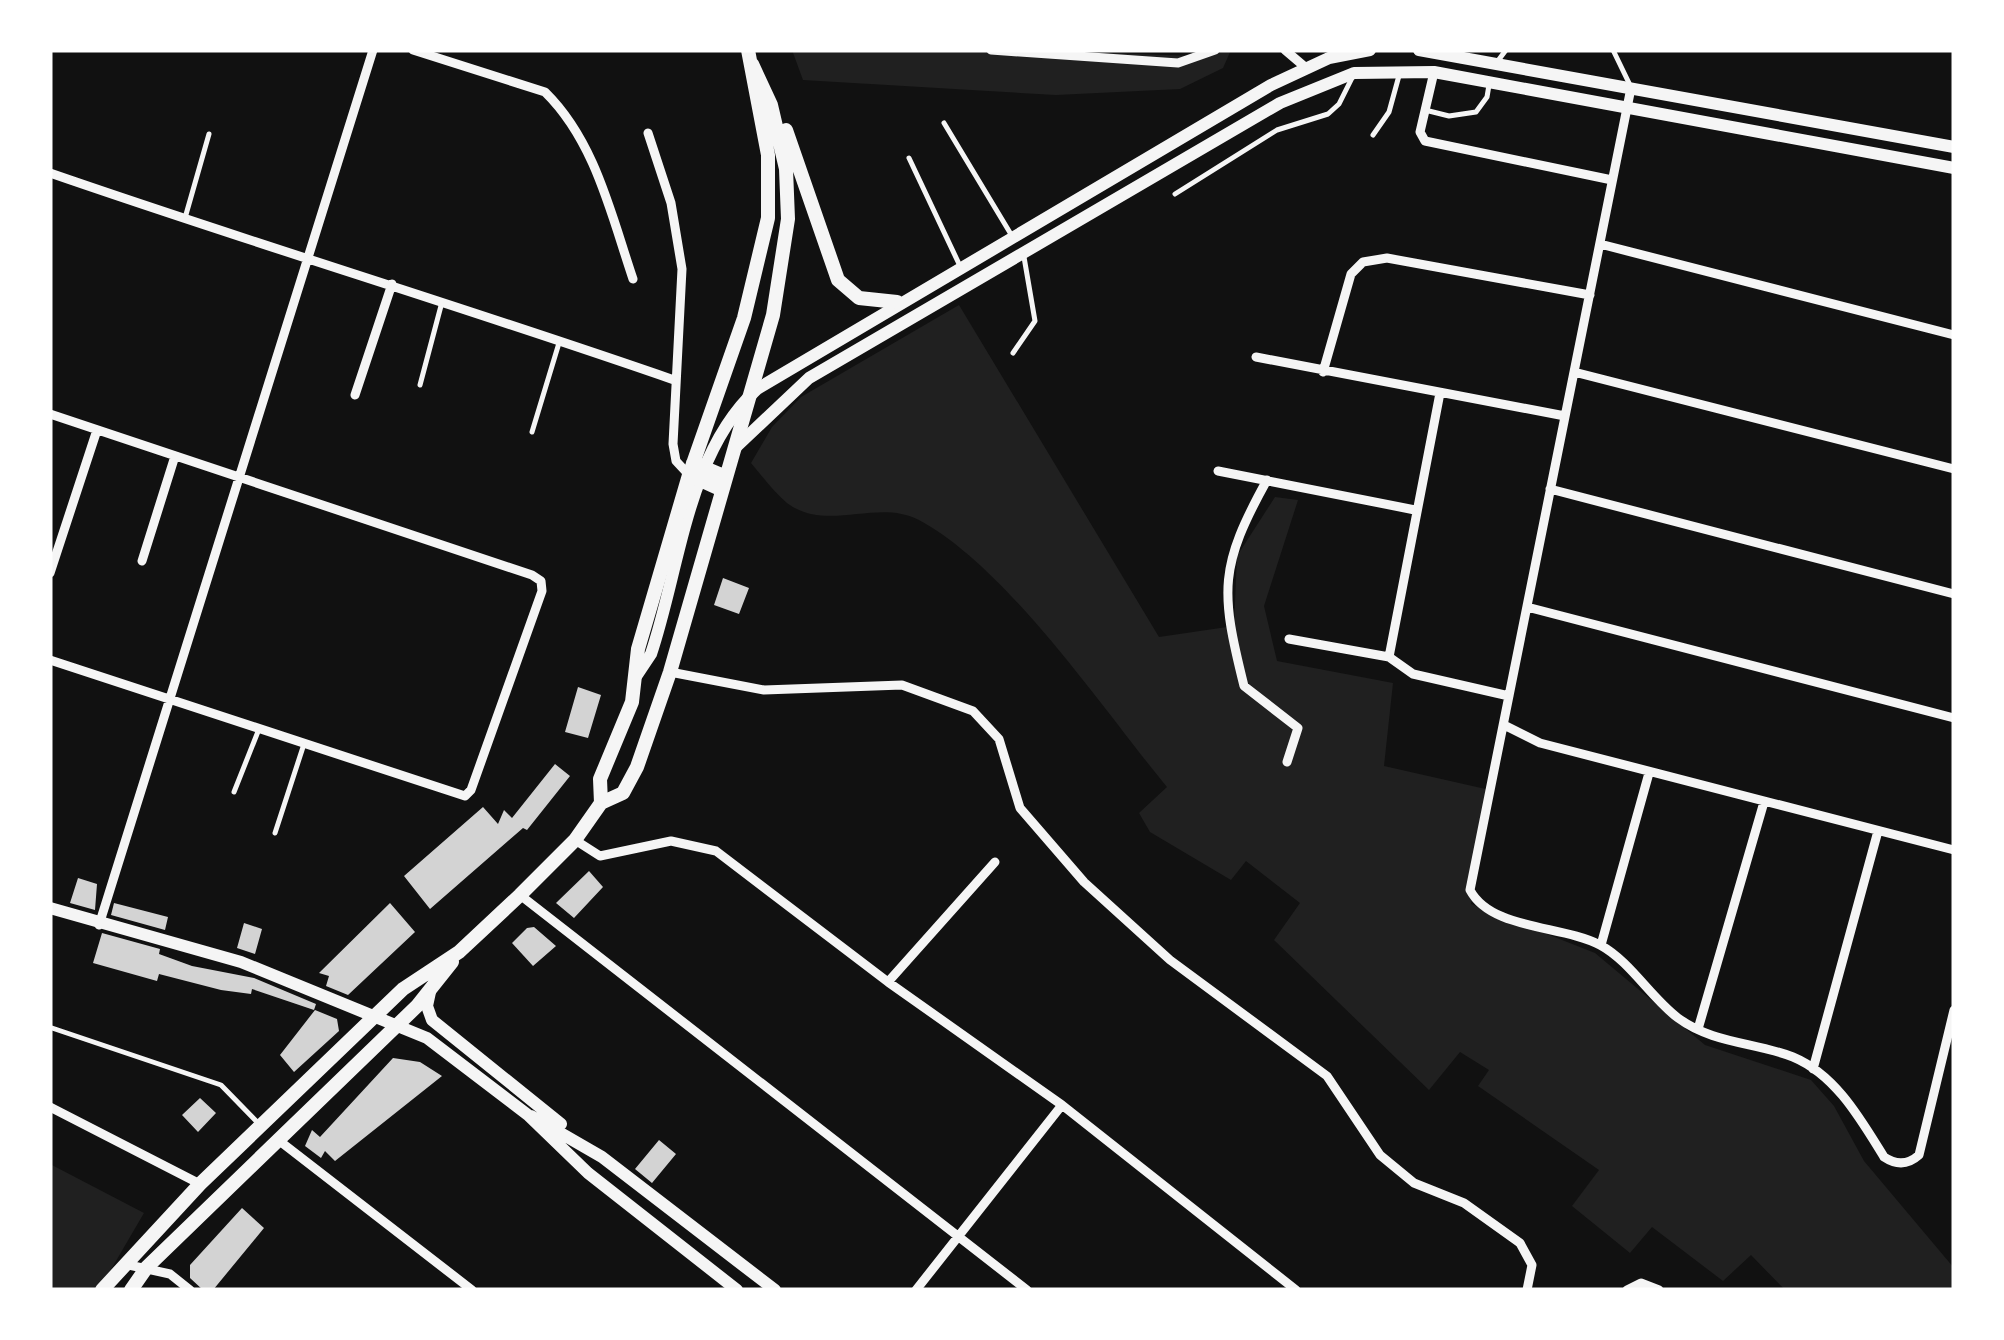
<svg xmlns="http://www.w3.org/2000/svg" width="2004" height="1340" font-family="Spectral,serif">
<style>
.green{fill:#202020}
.building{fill:#d3d3d3}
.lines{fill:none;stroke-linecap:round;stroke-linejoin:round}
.service{stroke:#f5f5f5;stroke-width:5}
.minor{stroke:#f5f5f5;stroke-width:9}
.secondary{stroke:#f5f5f5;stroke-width:12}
.primary{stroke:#f5f5f5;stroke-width:14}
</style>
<rect width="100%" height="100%" fill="#111"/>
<path class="green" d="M792,50H1024L1194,56L1231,50L1223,68L1180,89L1056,95L803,80Z
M959,305L1159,637L1234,626L1237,556L1275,497L1298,500L1264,606L1277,661L1393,683L1384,766L1490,790L1471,904L1595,953L1705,1045L1811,1080L1834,1106L1864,1161L1954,1268V1290H1785L1751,1255L1723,1281L1652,1227L1630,1253L1572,1206L1599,1170L1478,1086L1489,1070L1460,1052L1429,1090L1274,940L1300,903L1246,861L1231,880L1150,832L1139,813L1167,787C1101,707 1008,568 919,520C877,498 827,533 787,503C774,492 762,476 751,463L772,427L801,397Z
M50,1164L144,1213L99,1290H50Z"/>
<path class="building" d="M723,578L749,588L739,614L714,605Z
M578,687L601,695L588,738L565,732Z
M555,764L570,776L527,830L523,828L430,909L404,876L483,807L498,824L504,810L512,818Z
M589,871L603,887L574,918L556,903Z
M78,878L97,884L95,910L70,903Z
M114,903L168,917L165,930L111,915Z
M390,903L415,932L348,995L326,986L329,976L319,973Z
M244,923L262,929L255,954L237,948Z
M534,927L556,946L533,966L512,943L527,928Z
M102,933L160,949L159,954L192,966L254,978L316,1004L314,1010L252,989L251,994L221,990L159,974L157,981L93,963Z
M315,1010L337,1019L339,1031L294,1072L280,1055Z
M393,1058L420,1062L442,1076L335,1161L325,1151L321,1158L305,1146L312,1130L320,1137Z
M200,1098L216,1113L198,1132L182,1115Z
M659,1140L676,1154L652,1183L635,1169Z
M242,1208L264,1228L213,1290H203L190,1278V1265Z"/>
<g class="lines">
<path class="service" d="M1613,50L1629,83
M1497,62L1506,50
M1425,110L1449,116L1476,112L1487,97L1489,85
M944,123L1012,236
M1373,135L1389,112L1400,72
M909,158L960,266
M1175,194L1277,130L1328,114L1339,104L1353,76
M185,218L209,134
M1013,353L1035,321L1024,257
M420,385L442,302
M532,432L559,343
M234,792L259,729
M275,833L304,744
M52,1028L221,1085L259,1124"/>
<path class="minor" d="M413,50L545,92C595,141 611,214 633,279
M991,50L1178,63L1215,50
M1285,50L1305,67
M1434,72L1420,132L1425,141L1612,180
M1631,88L1470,890C1491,930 1562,925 1600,945C1630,961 1651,998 1678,1018C1713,1044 1755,1042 1793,1057C1836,1075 1861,1120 1884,1157C1896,1165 1908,1165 1919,1155L1954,1010
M648,133L671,203L682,269L673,444L676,461L689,475
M50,173C258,245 467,308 674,380
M1600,244L1954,335
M1256,357L1565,416
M1323,372L1351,274L1363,262L1387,258L1590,295
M1574,372L1954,469
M355,395L392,284
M50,414L532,575L541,581L542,591L471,790L465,796L50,660
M1218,471L1415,510
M1267,480C1219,567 1220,590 1244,686L1298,728L1287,762
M1550,489L1954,594
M142,561L175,456
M50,573L97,430
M1527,607L1954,718
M1289,639L1389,657L1413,674L1509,696
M1389,657L1440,393
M670,672L764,690L902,685L973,711L999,739L1020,808L1084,882L1170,960L1327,1076L1380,1155L1414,1183L1464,1203L1520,1243L1532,1265L1527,1290
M1504,725L1540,743L1954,850
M575,840L600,856L671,841L716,851L888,982L1062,1105L1296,1290
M520,895L1027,1290
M99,925L373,50
M1601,945L1649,773
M888,982L995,862
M1698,1029L1764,802
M1813,1069L1878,831
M50,1107L200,1184
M277,1139L472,1290
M124,1264L170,1274L190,1290
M916,1290L1062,1105
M1627,1290L1641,1283L1659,1290"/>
<path class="secondary" d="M1419,50L1954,147
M735,448L809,378L1280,103L1354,73L1434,72L1954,168
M637,675L651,654C680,568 687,453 757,389L1271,85L1329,58L1370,50
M50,908L241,962L427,1038L528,1115L588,1173L737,1290
M430,992L427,1006L432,1020L561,1124
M531,1116L602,1157L775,1290"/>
<path class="primary" d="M786,130L838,280L859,298L897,302
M693,463L726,477
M689,475L722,490
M601,803L600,779L632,702L638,649L689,475L744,318L768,218V155L748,50
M102,1290L200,1184L403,989L459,952L520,895L575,840L601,803L623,793L637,767L670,672L773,315L788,219L786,169L771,105L752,64
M131,1290L147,1267L417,1006L452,962"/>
</g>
<rect width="2004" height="1340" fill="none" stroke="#ffffff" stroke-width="105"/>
</svg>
